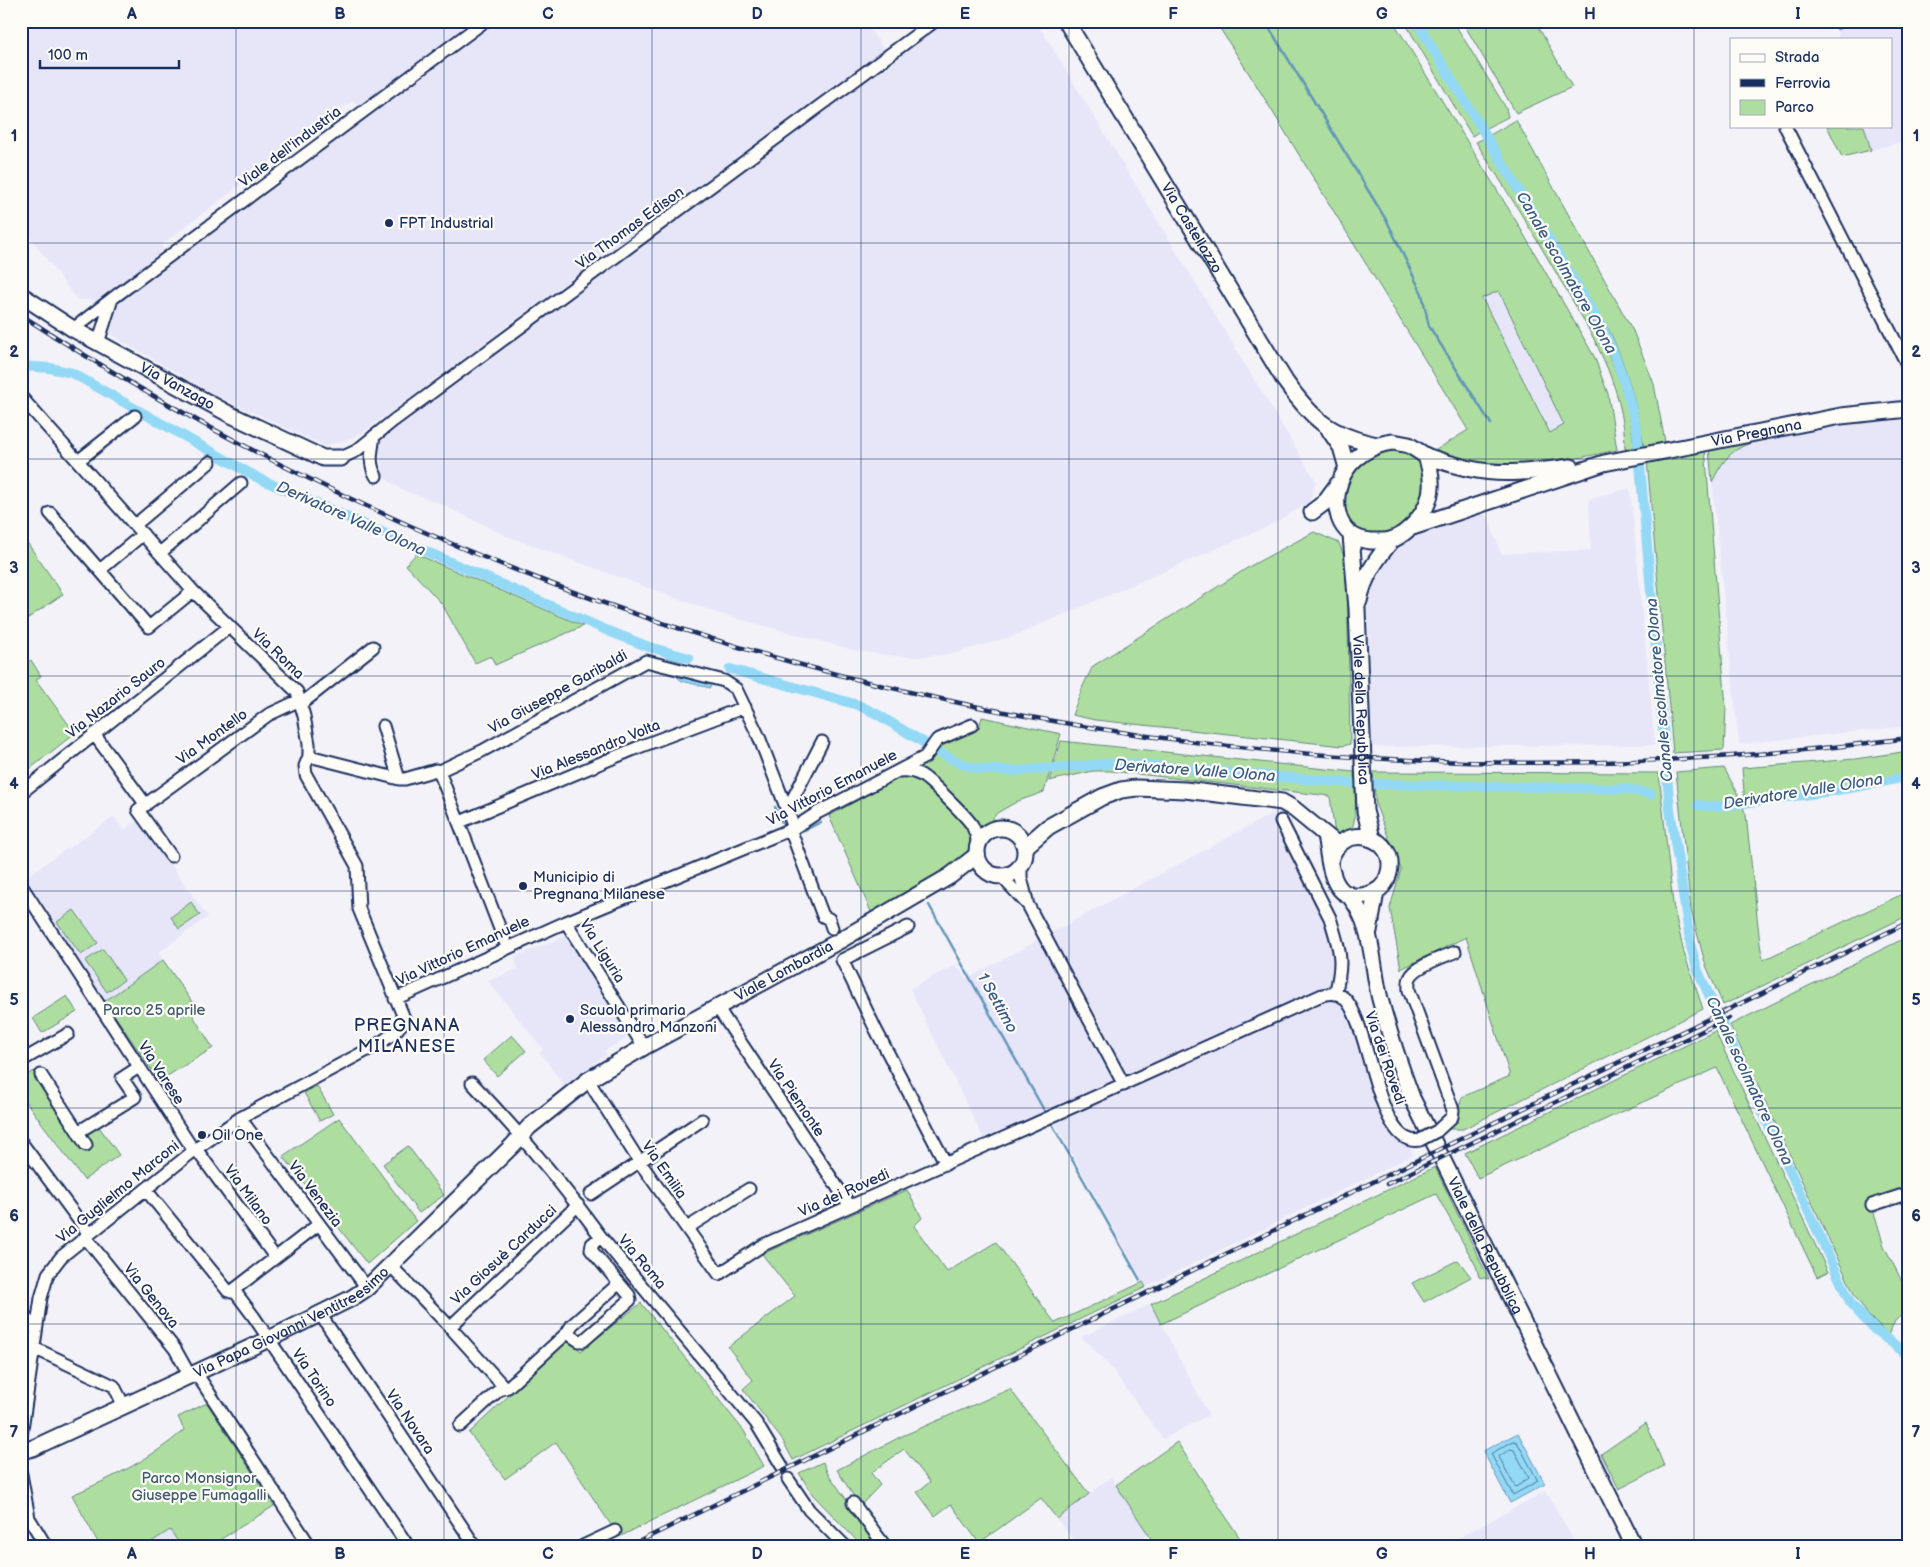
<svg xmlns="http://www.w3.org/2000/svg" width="1930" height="1567" font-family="'Balsamiq Sans',sans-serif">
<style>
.built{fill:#e7e6f9}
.green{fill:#adde9f;stroke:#64867e;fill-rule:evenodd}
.water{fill:#93d9f5;stroke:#6395b9}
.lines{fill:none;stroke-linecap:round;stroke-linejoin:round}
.shore{stroke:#4b739a;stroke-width:1}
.stream{stroke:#6395b9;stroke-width:2.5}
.canal{stroke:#93d9f5;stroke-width:10}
.street-casing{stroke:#1b2f5e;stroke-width:15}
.secondary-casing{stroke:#1b2f5e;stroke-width:19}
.street{stroke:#fdfcf7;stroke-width:11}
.secondary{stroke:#fdfcf7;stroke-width:15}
.rail-casing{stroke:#1b2f5e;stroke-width:4.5}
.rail{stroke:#fdfcf7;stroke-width:2.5;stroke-dasharray:8;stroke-linecap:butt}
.street-bridge-casing{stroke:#1b2f5e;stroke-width:15;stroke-linecap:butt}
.street-bridge{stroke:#fdfcf7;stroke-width:11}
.grid{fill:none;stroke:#1b2f5e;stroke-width:1;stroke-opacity:0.55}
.poi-dot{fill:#1b2f5e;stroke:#fdfcf7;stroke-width:2}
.labels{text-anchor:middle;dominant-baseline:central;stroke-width:4.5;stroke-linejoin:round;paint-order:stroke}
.street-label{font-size:15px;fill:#1b2f5e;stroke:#fdfcf7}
.poi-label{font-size:15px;fill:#1b2f5e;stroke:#fdfcf7;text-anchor:start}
.park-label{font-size:15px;fill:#405b6e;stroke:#fdfcf7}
.water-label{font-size:16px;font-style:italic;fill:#395a84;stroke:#fdfcf7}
.quarter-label{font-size:18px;letter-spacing:1px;fill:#1b2f5e;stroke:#fdfcf7}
.neatline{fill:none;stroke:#1b2f5e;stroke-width:2}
.grid-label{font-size:16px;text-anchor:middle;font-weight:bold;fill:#1b2f5e}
</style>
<rect width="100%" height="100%" fill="#f3f2f8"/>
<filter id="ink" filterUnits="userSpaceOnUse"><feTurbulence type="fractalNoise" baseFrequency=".02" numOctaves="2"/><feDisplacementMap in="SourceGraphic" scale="10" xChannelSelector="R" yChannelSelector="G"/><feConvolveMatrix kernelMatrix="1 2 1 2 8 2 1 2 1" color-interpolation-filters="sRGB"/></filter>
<g filter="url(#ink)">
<path class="built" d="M21,21H474L358,107L353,100L161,245L164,250L99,300H77L21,225Z
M496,21H864L884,49L358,436L325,446L215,395L108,333L118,300Z
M942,21H1036L1316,481L1309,503L1265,528L1014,636L952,654L919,657L894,656L857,651L717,613L504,535L441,504L400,489L383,476L378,438Z
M1858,21H1909V140L1871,150L1864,126H1891V39H1839L1837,30Z
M1499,291L1564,426L1549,433L1482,298Z
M1909,420V726L1739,744L1712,482L1723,461L1740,446L1751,443L1854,424Z
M1630,488L1655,745L1372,747L1367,597L1372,579L1399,541L1475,513L1488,516L1501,554L1591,550L1589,499Z
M1282,808L1338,922L1348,964L1346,991L1356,1002L1387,1099L1413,1155L1146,1287L1055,1123L990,1152L910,989L956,964L966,979Z
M114,817L124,830L138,819L208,917L158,953L163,960L105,1001L24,878Z
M568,935L628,1028L625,1040L604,1051L607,1054L564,1085L540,1053L543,1049L488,981L518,969L514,957Z
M1151,1304L1209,1415L1163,1439L1106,1361L1081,1337Z
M1111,1477L1148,1534L1130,1546H1078L1057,1519Z
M1546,1491L1577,1546H1442L1450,1542Z
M170,1530L181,1546H145Z"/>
<path class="green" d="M1215,21H1393L1516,221L1594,356L1608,394L1617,450C1564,461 1517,473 1463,463C1453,461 1443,456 1433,452L1468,430L1255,83ZM1499,291L1564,425L1550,433L1482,298Z
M1404,21H1411L1480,131L1472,136Z
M1420,21H1453L1506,108L1508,117L1486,128Z
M1462,21H1535L1572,87L1516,113Z
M1834,21H1858L1837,30Z
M1516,120L1633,331L1654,384L1665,442L1644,446C1636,403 1628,371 1610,332L1490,135Z
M1827,126H1864L1871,150L1842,157Z
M1483,139C1508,179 1531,220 1556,260C1592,320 1628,375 1634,447L1625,449C1625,385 1589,329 1558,276C1532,231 1504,186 1476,142Z
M1751,443C1729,450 1722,463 1712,482L1709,448Z
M1385,448C1393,449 1405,449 1412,453C1451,479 1402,548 1365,533C1361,532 1357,530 1354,529C1336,516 1343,479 1356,466C1364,459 1377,454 1385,448Z
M1705,448L1726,707L1724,750L1673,753L1647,460Z
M1314,532L1339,543L1347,564L1350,744L1343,746L1095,720L1072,715L1083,686L1093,666L1252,565Z
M21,534L63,594L21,623V556L26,552L21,546Z
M416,554L583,626L495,665L491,656L475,663L442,604L406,565Z
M31,660L41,676L36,680L75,733L21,776V667Z
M982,717L1061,734L1044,792L1018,801L997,813L969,850L929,883L872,914L829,816L933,759L941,745L979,728Z
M1061,741L1354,772C1354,785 1360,827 1347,834C1344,835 1339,835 1335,835L1330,796L1111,771H1093L1049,781Z
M1909,751V779L1828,795L1745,804L1742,768L1855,759Z
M1724,768L1736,790L1746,815L1760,944L1763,960L1909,891V915L1723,1005L1705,963L1691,910L1676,772Z
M1373,772L1659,773L1673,904L1684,953L1703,1009L1463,1129H1449L1457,1114L1462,1097L1510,1076L1466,937L1401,969L1390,908L1401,869L1376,806Z
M191,902L200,915L179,929L171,917Z
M74,910L98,943L81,955L57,922Z
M1909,936V1187L1870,1199L1884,1246L1909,1295V1308L1895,1321L1888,1335L1868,1315L1855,1296L1730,1025Z
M103,949L124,980L107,992L85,961Z
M163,960L195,1006L190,1011L213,1048L159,1081L105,1001Z
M67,996L77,1012L42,1033L33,1018Z
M1715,1031L1828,1272L1817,1277L1717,1068L1478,1178L1465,1153Z
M512,1035L526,1051L497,1076L483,1060Z
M34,1071L85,1148L83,1133L97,1124L119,1155L84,1180L21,1095V1078Z
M317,1086L333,1114L320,1121L304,1093Z
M339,1118L416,1221L367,1264L283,1156Z
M408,1146L444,1195L419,1213L383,1164Z
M1435,1167L1489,1279L1479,1277L1476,1266L1436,1194L1161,1324L1151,1304Z
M907,1190L922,1218L914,1226L947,1272L996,1242L1055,1323L1143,1282L1146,1287L793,1460L783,1441L743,1389L753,1380L728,1347L795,1296L762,1254Z
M1458,1260L1471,1277L1424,1302L1412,1283Z
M641,1303L744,1431L764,1466L619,1537L556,1442L505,1479L469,1433L568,1340L581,1351Z
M1010,1389L1089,1494L1057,1519L1041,1498L979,1543L951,1504L935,1516L917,1492L930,1482L904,1449L871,1473L880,1485L860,1506L837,1470L900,1437Z
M207,1403L274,1506L210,1546H181L170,1530L145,1546H100L72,1495C112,1478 151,1459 184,1430L178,1417Z
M1646,1423L1664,1466L1619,1489L1601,1454Z
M1177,1442L1245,1546H1156L1116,1485Z
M823,1462L827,1472L878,1544L862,1546L813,1495L799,1473Z"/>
<path class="water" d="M666,650L690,656L689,660H683L682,662L667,658L664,655Z
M677,674L711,684L710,688L682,681L677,677Z
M1518,1433L1545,1484L1510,1503L1483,1451Z"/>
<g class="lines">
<path class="shore" d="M1514,1441L1517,1442L1538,1481L1513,1495L1491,1454Z
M1511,1449L1514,1450L1529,1478L1516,1487L1514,1485L1499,1457Z"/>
<path class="stream" d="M1265,21L1388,223L1422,294L1429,326L1491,424
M775,807L780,820L784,823
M800,830H805L821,822
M929,905L1045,1112
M1052,1124L1140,1280"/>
<path class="canal" d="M1416,21L1598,320C1618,357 1628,391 1637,431L1670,809L1691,947L1698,971L1851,1304L1874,1329L1909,1356
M21,366L50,368L72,373L260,479L606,630L649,647L689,658
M730,669L858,705L875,713L946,756L962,764L979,769L1015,771L1120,763L1352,783
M1375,784L1626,789L1651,794
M1698,805C1720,809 1742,803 1763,800C1812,794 1861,788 1909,776"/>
<defs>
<path id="street" d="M1785,126L1909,368
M73,329L113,298L485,21
M98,343L112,299
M21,397L193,591L297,692L304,716L309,744V756L305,766L306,775L357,866L359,909L404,1018C401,1030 385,1040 375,1046L240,1118L196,1149L61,1257L48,1274L41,1298L21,1436
M374,436C372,451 368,463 376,476
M341,458L356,451L393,421L935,21
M78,461L135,416
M50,513L149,627L193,591
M135,525L210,462
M160,553L241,483
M100,570L143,534
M301,704L373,647
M383,726L399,779
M94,734L146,805
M309,756L399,779H405L436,770L439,771L482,751L646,661L724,681L736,689L759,737L794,828
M439,771L507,947
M898,771C906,770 914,771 921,775C931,781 966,816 972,825C975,831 977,837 978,844
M21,793L229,627
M787,810L822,742
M1281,821L1330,918C1340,950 1344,961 1335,994
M460,822L639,747L745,707
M790,829L823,916L829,919L832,928
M171,856L138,810L268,715L300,700
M1021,866V878L1027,901
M1002,877L1028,905L1124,1085
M21,885L194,1151
M566,922L644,1047
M908,927L842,960L876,1030L946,1164
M395,999L566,922L794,828L817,813L925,757L937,740L972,725
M717,1007L850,1206
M21,1061L68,1034
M41,1075L78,1132L135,1097L122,1078L139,1067
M588,1080L639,1161L719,1274L763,1245L985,1146
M472,1083C518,1131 562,1183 601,1237L756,1423L782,1466
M240,1118L367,1288
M1437,1131L1452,1117L1453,1110L1409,990C1409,986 1408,982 1410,978C1415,966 1443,957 1455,952
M78,1132L86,1145
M21,1142L89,1234
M990,1144L1322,995C1330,993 1338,992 1344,998C1370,1020 1376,1150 1420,1140
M196,1149L275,1257
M146,1190L228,1291L236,1293L254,1317L408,1546
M591,1194L702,1120
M1872,1205L1909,1193
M687,1228L749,1189
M85,1237L175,1349L190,1376
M601,1237L592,1244L591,1250L629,1295L630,1300L583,1341H579L567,1333L572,1325L616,1286L618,1282
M390,1265L450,1327L505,1388
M231,1292L319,1224
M21,1311L36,1331
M320,1314L475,1546
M450,1327L578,1205
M34,1348L114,1386L124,1406
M196,1373L310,1546
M460,1426L499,1390L508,1387L567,1333
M21,1474L29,1518L46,1546
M788,1479L809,1510L845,1546
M853,1503L885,1546
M583,1546L615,1531"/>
<g id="secondary">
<path id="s1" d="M1066,21L1285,381C1313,420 1329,435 1377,445"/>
<path id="s2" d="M21,295L73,329L229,414L323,458H341"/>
<path d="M1330,431L1341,447L1347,468"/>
<path d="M1393,442L1409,445L1426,456C1435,482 1433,502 1415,523C1409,529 1401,536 1394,539C1387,542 1378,541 1371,541C1336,538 1331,504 1342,477C1351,457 1373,444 1393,442Z"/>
<path d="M1426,456C1441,461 1456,466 1471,469C1503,476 1538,471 1571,467"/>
<path d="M1312,512L1324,503L1338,484"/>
<path id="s3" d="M1410,528L1604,463L1841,416L1909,409"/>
<path id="s4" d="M1351,535L1357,609L1365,811L1372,838"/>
<path d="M1359,601C1364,576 1377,558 1393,539"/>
<circle cx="1001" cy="852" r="24"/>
<path d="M1325,835C1330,859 1329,904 1366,895C1377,893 1385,886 1388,876C1402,836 1340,819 1330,861"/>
<path d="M1025,847L1048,827L1102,797L1121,790L1137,788L1185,790L1282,802L1294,809L1338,845"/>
<path id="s5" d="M1348,894C1374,924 1371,963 1380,999C1389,1033 1400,1066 1412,1098L1634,1546"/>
<path d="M1369,931L1376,892"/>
<path id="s6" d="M21,1451L33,1448L269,1339L352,1298L367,1288L513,1145L529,1127L588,1080L644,1047L839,941L950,876L977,855"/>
</g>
</defs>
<use href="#street" class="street-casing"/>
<use href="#secondary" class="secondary-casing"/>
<use href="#street" class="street"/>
<use href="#secondary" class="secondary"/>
<defs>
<path id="rail" d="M21,315C581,679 1248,826 1909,738
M1387,1184L1729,1018
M630,1546L1481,1129L1909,922"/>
</defs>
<use href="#rail" class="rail-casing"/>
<use href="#rail" class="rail"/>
<defs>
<path id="street-bridge" d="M1420,1140L1437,1131"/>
</defs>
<use href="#street-bridge" class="street-bridge-casing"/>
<use href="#street-bridge" class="street-bridge"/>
</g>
</g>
<path class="grid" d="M236,21V1546M444,21V1546M652,21V1546M861,21V1546M1069,21V1546M1278,21V1546M1486,21V1546M1694,21V1546M21,243H1909M21,459H1909M21,676H1909M21,891H1909M21,1108H1909M21,1324H1909"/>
<g class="poi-dot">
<circle cx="389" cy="223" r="5"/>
<circle cx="523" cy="886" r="5"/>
<circle cx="570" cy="1019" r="5"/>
<circle cx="202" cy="1135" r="5"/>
</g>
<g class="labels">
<g class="street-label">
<text transform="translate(290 147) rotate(-37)">Viale dell'industria</text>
<text transform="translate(630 228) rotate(-36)">Via Thomas Edison</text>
<text stroke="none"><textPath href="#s1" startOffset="242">Via Castellazzo</textPath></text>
<text stroke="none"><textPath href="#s2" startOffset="181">Via Vanzago</textPath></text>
<text stroke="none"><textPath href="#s3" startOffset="360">Via Pregnana</textPath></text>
<text transform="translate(278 654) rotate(44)">Via Roma</text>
<text transform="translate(558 692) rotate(-29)">Via Giuseppe Garibaldi</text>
<text transform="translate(116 698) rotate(-38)">Via Nazario Sauro</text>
<text stroke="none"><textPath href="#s4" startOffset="175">Viale della Repubblica</textPath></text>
<text transform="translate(212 737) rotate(-36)">Via Montello</text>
<text transform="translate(596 750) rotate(-22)">Via Alessandro Volta</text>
<text transform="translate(832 788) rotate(-28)">Via Vittorio Emanuele</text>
<text transform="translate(463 951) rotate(-25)">Via Vittorio Emanuele</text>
<text transform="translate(602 951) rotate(58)">Via Liguria</text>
<text stroke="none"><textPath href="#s6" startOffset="911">Viale Lombardia</textPath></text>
<text transform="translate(1385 1058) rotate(71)">Via dei Rovedi</text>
<text transform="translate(161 1073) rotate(57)">Via Varese</text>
<text transform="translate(796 1098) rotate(56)">Via Piemonte</text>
<text transform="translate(664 1170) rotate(55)">Via Emilia</text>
<text transform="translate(118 1192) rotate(-39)">Via Guglielmo Marconi</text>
<text transform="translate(844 1193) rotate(-24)">Via dei Rovedi</text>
<text transform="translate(315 1194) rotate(53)">Via Venezia</text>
<text transform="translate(248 1195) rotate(54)">Via Milano</text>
<text stroke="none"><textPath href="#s5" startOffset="380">Viale della Repubblica</textPath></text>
<text transform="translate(504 1255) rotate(-43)">Via Giosuè Carducci</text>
<text transform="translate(642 1262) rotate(50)">Via Roma</text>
<text transform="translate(151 1296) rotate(51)">Via Genova</text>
<text stroke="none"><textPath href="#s6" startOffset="300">Via Papa Giovanni Ventitreesimo</textPath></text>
<text transform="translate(314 1378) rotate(56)">Via Torino</text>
<text transform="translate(410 1422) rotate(56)">Via Novara</text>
</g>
<g class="poi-label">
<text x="399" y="223">FPT Industrial</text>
<text x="533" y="877">Municipio di<tspan x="533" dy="17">Pregnana Milanese</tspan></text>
<text x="580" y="1010">Scuola primaria<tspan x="580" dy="17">Alessandro Manzoni</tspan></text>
<text x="212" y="1135">Oil One</text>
</g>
<g class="park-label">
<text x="154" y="1010">Parco 25 aprile</text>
<text x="199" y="1478">Parco Monsignor<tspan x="199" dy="17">Giuseppe Fumagalli</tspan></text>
</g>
<g class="water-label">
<text transform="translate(1566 273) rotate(60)">Canale scolmatore Olona</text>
<text transform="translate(351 519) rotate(24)">Derivatore Valle Olona</text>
<text transform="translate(1660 690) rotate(-95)">Canale scolmatore Olona</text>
<text transform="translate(1195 771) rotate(4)">Derivatore Valle Olona</text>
<text transform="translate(1803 792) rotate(-9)">Derivatore Valle Olona</text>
<text transform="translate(997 1003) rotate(61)">1 Settimo</text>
<text transform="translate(1749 1081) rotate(65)">Canale scolmatore Olona</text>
</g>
<g class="quarter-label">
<text x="407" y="1025">PREGNANA<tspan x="407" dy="21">MILANESE</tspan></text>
</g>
</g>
<rect width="1930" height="1567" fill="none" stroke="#fdfcf7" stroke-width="55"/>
<rect x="1730" y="38" width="162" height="90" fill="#fdfcf7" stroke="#a3aaba"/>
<rect x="1740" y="54" width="25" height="8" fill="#fdfcf7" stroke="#a3aaba"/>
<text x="1775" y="62" font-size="15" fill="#1b2f5e">Strada</text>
<rect x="1740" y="79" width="25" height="8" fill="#1b2f5e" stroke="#a3aaba"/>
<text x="1775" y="88" font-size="15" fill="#1b2f5e">Ferrovia</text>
<rect x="1740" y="100" width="25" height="15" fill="#adde9f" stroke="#a3aaba"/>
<text x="1775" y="112" font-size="15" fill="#1b2f5e">Parco</text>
<path d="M40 60v8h139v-8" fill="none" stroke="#1b2f5e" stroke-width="2.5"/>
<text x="48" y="60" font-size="15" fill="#1b2f5e" stroke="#fdfcf7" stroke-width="4" paint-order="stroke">100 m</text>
<rect x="28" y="28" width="1874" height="1512" class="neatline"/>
<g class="grid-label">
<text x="132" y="19">A</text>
<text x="340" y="19">B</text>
<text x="548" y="19">C</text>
<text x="757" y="19">D</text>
<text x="965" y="19">E</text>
<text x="1173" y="19">F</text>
<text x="1382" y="19">G</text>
<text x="1590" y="19">H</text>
<text x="1798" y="19">I</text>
<text x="14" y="141">1</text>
<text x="1916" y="141">1</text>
<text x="14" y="357">2</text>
<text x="1916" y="357">2</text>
<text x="14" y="573">3</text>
<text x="1916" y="573">3</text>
<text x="14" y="789">4</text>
<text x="1916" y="789">4</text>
<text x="14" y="1005">5</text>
<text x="1916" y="1005">5</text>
<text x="14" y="1221">6</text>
<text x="1916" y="1221">6</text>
<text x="14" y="1437">7</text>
<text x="1916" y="1437">7</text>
<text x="132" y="1559">A</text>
<text x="340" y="1559">B</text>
<text x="548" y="1559">C</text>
<text x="757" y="1559">D</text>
<text x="965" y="1559">E</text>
<text x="1173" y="1559">F</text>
<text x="1382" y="1559">G</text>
<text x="1590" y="1559">H</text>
<text x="1798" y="1559">I</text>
</g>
</svg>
